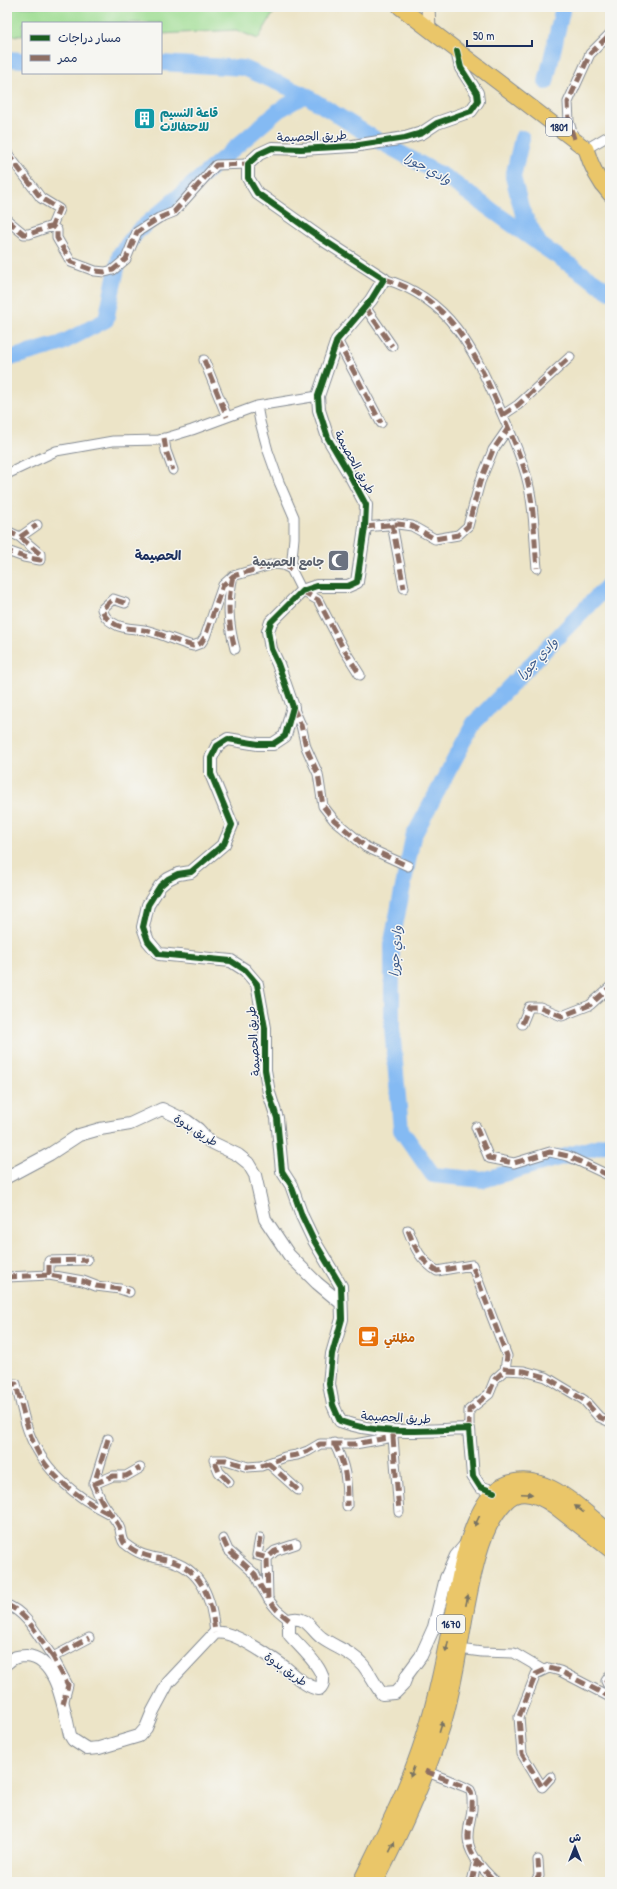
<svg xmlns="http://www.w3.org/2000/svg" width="617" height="1889" font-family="'Patrick Hand','Playpen Sans Arabic',sans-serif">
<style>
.green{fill:#9edd92;stroke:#5c8678}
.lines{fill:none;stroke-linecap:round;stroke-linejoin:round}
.river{stroke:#84baf3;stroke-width:16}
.minor-casing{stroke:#848a92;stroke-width:11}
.tertiary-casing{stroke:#848a92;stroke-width:14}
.secondary-casing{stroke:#848a92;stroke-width:15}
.primary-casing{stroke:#848a92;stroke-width:17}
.trunk-casing{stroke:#848a92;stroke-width:18}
.minor{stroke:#fff;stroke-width:9}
.tertiary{stroke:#fff;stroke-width:12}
.secondary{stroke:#f7e8c3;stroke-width:13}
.primary{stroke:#eac669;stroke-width:15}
.trunk{stroke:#eac669;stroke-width:16}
.quiet{stroke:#8d6e63;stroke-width:5;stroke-dasharray:10 5;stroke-linecap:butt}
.cycleway-casing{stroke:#f6f6f2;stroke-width:8}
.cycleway{stroke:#1b5e20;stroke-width:6}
.oneway{fill:#787363}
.labels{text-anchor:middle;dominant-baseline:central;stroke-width:3;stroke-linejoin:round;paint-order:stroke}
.shield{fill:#f6f6f2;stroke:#5d6b8a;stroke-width:1}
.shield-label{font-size:11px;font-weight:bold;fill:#1b2f5e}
.culture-label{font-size:12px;font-weight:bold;fill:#0d838f;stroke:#f6f6f2;text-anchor:start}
.street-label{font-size:12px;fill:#1b2f5e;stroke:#f6f6f2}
.worship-label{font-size:12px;font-weight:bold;fill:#5b616d;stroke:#f6f6f2;text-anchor:end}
.food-label{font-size:12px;font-weight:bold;fill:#c56008;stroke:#f6f6f2;text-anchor:start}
.water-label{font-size:13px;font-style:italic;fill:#3a598b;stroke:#f6f6f2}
.neighbourhood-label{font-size:13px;font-weight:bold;fill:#1b2f5e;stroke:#f6f6f2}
</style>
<rect width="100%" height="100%" fill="#f6f6f2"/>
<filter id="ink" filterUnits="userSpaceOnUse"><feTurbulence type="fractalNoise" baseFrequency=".025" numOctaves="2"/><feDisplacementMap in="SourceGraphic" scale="8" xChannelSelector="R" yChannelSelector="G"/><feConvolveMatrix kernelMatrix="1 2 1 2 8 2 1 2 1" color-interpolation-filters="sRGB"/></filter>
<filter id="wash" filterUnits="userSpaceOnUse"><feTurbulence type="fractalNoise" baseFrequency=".012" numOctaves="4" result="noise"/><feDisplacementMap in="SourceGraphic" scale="16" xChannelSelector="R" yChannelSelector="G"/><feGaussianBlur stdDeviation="0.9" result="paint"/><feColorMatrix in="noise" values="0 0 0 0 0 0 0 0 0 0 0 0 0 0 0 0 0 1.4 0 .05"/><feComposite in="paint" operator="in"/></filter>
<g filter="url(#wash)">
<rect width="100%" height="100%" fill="#ece4c7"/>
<path class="green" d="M7,7H277L258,39L236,30L161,34V23H23V36L7,35Z"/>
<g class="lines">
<path class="river" d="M7,59L23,60
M161,63L244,68L305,95L382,143L447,178L539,244L610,292
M546,82L563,7
M522,138L513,177L522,211L538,241
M7,359L60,344L106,320L120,254L137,232L279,110L305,95
M610,583L474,723L413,837L392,941V1028L401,1130L433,1175L483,1180L610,1143"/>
</g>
</g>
<g filter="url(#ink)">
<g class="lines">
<defs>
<path id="minor" d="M574,139L569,122L568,102L590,54L610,34
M586,149L610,135
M7,153L41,198L59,209L52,226
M7,220L24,234H29L52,226L57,230V238L71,262L95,271L105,272L113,270L126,259L137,232L159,218L174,212L216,165L248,164
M384,279C450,298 473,349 499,407C510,432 522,457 528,483C535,510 534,540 537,568
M365,307L392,346
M337,340L381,423
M204,360L227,417
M318,396L257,406L260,422L268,451L279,482L294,517V538L291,569L302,591L318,600L343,648L360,675
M503,415L518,405L570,357
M164,438L166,451L173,470
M7,474L56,451L113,441L159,440L192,430L257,406
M392,524L404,588
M365,527L398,524L412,526L435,539L458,535L468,526L480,482L493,450L509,427
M7,531L20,537L40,554V560L24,557L7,551
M20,537L37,525
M233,576C227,602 228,623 235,649
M125,603L113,599L102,609C104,615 106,619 113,623C123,630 137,628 149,631C164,635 178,642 193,646L201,643L205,637L223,585L233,576L274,564L283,565L291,569
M293,707L301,725L306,747L318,774L323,806L334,820L366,847L408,866
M522,1024L529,1007H540L562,1016L590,1005L610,987
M476,1127L489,1158L514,1163L550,1152L568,1156L610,1176
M408,1230C415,1248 420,1260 437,1271L472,1265L507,1356L505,1370
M49,1275V1261L87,1260
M7,1277L49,1275L83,1281L96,1286L120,1289L129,1292
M7,1384H16C21,1404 25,1428 35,1446C51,1476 78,1498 108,1513
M469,1429V1410L489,1394L495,1379L505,1370L524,1371L546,1377L584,1400L599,1417L610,1422
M393,1437L399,1512
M108,1439L94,1484C97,1490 99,1497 103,1503C108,1512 117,1520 120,1529C121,1534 121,1539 124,1543C140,1556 148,1556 166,1560C202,1567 212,1600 215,1633
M334,1443C346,1466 347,1481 347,1506
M268,1463L298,1490
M229,1482L219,1472L214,1460H226L248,1467L261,1466L285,1457L297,1455L308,1451L320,1444H355L393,1437L395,1430
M94,1484L113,1476H126L140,1468
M260,1538L257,1555L267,1558
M223,1539L228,1550L255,1574L260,1585L268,1598
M7,1605C28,1613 39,1639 53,1657
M289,1620L277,1610L268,1599L267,1558L275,1551L296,1544
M459,1649L482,1652L514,1653L543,1670
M610,1675L606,1681L610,1689
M63,1704L68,1685L53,1657L89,1638
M425,1771C432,1774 468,1787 470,1790C473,1795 472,1803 472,1809C471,1818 468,1827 468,1836C467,1853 484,1871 496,1882
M551,1777L542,1787L522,1754L519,1717L536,1674L549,1668L560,1671L610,1697
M472,1882L477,1860
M535,1882L539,1876L538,1860"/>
<path id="tertiary" d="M457,51L461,68L477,93L478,101L471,111L437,123L422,133L405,138L353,146L301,149L272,148L259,154L248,164V178L257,193L322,239L384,279L371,300L337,340L318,396L319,410L328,438L351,477L366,505L365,527L357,582L348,586H317L302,591L271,622L268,631L271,649L278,664L293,707L285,736L273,744H258L228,739L217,746L211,758V774L232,825L224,844L191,872L178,874L168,879L160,886L148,905L143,927L148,941L159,954L231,961L245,970L257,984L265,1028V1070L269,1093L277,1118L282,1171L291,1185L302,1216L313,1239L341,1286L342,1319L332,1354L329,1384L333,1405L340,1421C380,1436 427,1430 469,1429L473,1476L480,1487L494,1492
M7,1177L50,1154L79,1135L100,1129L130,1124L162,1109L187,1121L198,1129L209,1141L238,1155L248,1163L255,1175L265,1219L289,1255L317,1283L341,1303
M7,1663C13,1657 18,1656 26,1656C58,1657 64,1711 70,1735L73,1740L87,1749L99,1748L139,1736L146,1728L153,1711L168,1683L215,1633C232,1629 271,1657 286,1668C296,1676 306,1687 319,1689C335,1676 297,1645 289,1634V1620C295,1618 299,1618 304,1621C311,1625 315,1633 322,1638C336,1648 352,1652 363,1665C370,1674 375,1685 382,1694L395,1693L403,1685L407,1675L421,1656L434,1627L446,1578L456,1556L467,1543"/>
<path id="secondary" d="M428,7L429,28"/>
<path id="primary" d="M400,7L586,149C591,166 598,181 610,194"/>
<path id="trunk" d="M361,1882C384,1835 408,1789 424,1738C442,1682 450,1624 462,1567C466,1545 480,1499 501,1487C541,1465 581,1510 610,1533
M375,1882C401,1832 425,1780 442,1726C457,1678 461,1625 473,1575C479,1549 486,1522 506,1501C520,1486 541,1496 555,1506L610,1549"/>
</defs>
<use href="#minor" class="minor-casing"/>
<use href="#tertiary" class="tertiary-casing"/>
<use href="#secondary" class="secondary-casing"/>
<use href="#primary" class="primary-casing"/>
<use href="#trunk" class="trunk-casing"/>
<use href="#minor" class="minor"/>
<use href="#tertiary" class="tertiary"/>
<use href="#secondary" class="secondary"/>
<use href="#primary" class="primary"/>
<use href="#trunk" class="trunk"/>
<path class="quiet" d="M574,139L569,122L568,102L590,54L610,34
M7,153L41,198L59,209L52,226
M7,220L24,234H29L52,226L57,230V238L71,262L95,271L105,272L113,270L126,259L137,232L159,218L174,212L216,165L248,164
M384,279C450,298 473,349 499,407C510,432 522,457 528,483C535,510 534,540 537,568
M365,307L392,346
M337,340L381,423
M204,360L227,417
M503,415L518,405L570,357
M164,438L166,451L173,470
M392,524L404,588
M365,527L398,524L412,526L435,539L458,535L468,526L480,482L493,450L509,427
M7,531L20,537L40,554V560L24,557L7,551
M20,537L37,525
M233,576C227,602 228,623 235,649
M302,591L318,600L343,648L360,675
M125,603L113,599L102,609C104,615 106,619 113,623C123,630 137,628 149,631C164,635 178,642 193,646L201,643L205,637L223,585L233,576L274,564L283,565L291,569
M293,707L301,725L306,747L318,774L323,806L334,820L366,847L408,866
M522,1024L529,1007H540L562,1016L590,1005L610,987
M476,1127L489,1158L514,1163L550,1152L568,1156L610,1176
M408,1230C415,1248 420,1260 437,1271L472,1265L507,1356L505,1370
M49,1275V1261L87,1260
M7,1277L49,1275L83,1281L96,1286L120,1289L129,1292
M7,1384H16C21,1404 26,1425 34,1444C47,1476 80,1499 110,1514
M469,1429V1410L489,1394L495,1379L505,1370L524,1371L546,1377L584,1400L599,1417L610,1422
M393,1437L399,1512
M108,1439L94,1484C97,1490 99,1497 103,1503C108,1512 117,1520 120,1529C121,1534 121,1539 124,1543C140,1556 148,1556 166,1560C202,1567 212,1600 215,1633
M334,1443C346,1466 347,1481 347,1506
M268,1463L298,1490
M229,1482L219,1472L214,1460H226L248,1467L261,1466L285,1457L297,1455L308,1451L320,1444H355L393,1437L395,1430
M94,1484L113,1476H126L140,1468
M260,1538L257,1555L267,1558
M223,1539L228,1550L255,1574L260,1585L267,1597
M7,1605C28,1613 39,1639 53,1657
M289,1620L277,1610L268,1599L267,1558L275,1551L296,1544
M610,1675L606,1681L610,1689
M63,1704L68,1685L53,1657L89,1638
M425,1771C432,1774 468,1787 470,1790C473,1795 472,1803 472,1809C471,1818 468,1827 468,1836C467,1853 484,1871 496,1882
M551,1777L542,1787L522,1754L519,1717L536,1674L549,1668L560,1671L610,1697
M472,1882L477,1860
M535,1882L539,1876L538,1860"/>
<defs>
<path id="cycleway" d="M457,51L461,68L477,93L478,101L471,111L437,123L422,133L405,138L353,146L301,149L272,148L259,154L248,164V178L257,193L322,239L384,279L371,300L337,340L318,396L319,410L328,438L351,477L366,505L365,527L357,582L348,586H317L302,591L271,622L268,631L271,649L278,664L293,707L285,736L273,744H258L228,739L217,746L211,758V774L232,825L224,844L191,872L178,874L168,879L160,886L148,905L143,927L148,941L159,954L231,961L245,970L257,984L265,1028V1070L269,1093L277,1118L282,1171L291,1185L302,1216L313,1239L341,1286L342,1319L332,1354L329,1384L333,1405L340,1421C380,1436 427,1430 469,1429L473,1476L480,1487L494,1492"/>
</defs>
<use href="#cycleway" class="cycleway-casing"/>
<use href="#cycleway" class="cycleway"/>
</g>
<defs><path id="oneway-solid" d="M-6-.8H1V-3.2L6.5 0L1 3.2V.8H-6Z"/></defs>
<g class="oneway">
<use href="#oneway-solid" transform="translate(527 1494) rotate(2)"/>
<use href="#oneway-solid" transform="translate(579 1509) rotate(-142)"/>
<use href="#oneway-solid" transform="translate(477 1521) rotate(116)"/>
<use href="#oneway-solid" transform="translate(467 1600) rotate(-78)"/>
<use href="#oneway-solid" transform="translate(447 1647) rotate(102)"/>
<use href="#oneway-solid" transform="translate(441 1727) rotate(-73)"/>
<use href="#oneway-solid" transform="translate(412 1772) rotate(110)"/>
<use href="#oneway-solid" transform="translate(392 1847) rotate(-64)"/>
</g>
</g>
<defs>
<symbol id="building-square" viewBox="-11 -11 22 22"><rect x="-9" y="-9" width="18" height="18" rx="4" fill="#0f9aa8" stroke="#f6f6f2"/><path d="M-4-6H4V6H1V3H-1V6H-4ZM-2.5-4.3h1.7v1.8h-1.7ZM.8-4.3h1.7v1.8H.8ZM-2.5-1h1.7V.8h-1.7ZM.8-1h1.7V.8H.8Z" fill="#fff"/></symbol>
<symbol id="mosque-square" viewBox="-11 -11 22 22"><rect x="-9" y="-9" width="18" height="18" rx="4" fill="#6b7280" stroke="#f6f6f2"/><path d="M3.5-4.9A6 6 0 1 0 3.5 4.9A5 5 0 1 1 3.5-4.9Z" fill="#fff"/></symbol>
<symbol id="cafe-square" viewBox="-11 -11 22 22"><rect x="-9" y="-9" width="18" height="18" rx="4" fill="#e8710a" stroke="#f6f6f2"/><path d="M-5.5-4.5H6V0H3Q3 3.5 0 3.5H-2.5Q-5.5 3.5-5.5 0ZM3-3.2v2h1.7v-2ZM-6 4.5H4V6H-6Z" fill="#fff"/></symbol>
</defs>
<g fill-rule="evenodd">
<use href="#building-square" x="132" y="106" width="25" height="25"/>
<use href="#mosque-square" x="326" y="548" width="25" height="25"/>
<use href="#cafe-square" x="356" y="1324" width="25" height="25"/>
</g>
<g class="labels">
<g class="shield">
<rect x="546" y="118" width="26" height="18" rx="3"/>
<rect x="437" y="1615" width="28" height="18" rx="3"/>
</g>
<g class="shield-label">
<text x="559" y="127">1801</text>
<text x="451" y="1624">1670</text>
</g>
<g class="culture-label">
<text x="160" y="112">قاعة النسيم<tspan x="160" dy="14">للاحتفالات</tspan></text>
</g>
<g class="street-label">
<text transform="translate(312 136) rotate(-2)">طريق الحصيمة</text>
<text transform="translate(355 462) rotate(61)">طريق الحصيمة</text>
<text transform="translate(253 1041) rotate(-94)">طريق الحصيمة</text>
<text transform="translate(196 1130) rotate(32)">طريق بدوة</text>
<text transform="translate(396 1417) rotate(3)">طريق الحصيمة</text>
<text transform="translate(286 1669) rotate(35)">طريق بدوة</text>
</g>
<g class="worship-label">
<text x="324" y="561">جامع الحصيمة</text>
</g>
<g class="food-label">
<text x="384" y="1337">مظلتي</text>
</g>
<g class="water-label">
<text transform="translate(428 168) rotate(29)">وادي جورا</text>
<text transform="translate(537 658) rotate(-46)">وادي جورا</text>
<text transform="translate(395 951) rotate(-86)">وادي جورا</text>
</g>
<g class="neighbourhood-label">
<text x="158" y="555">الحصيمة</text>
</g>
</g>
<rect width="617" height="1889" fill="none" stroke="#f6f6f2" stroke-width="24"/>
<rect x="22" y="22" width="140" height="52" fill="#f6f6f2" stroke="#9ea6b7"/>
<rect x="30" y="35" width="20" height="6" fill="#1b5e20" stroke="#9ea6b7"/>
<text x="58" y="42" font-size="12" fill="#1b2f5e">مسار دراجات</text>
<rect x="30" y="55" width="20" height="6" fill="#8d6e63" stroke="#9ea6b7"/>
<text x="58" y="62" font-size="12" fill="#1b2f5e">ممر</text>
<g transform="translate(575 1847)" stroke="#f6f6f2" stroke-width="3" paint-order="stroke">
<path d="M0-3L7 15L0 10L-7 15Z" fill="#1b2f5e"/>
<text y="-6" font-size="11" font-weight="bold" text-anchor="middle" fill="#1b2f5e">ش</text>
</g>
<path d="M467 40v6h65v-6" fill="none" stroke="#1b2f5e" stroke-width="2"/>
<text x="473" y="40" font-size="12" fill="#1b2f5e" stroke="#f6f6f2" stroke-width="3" paint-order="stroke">50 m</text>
</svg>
